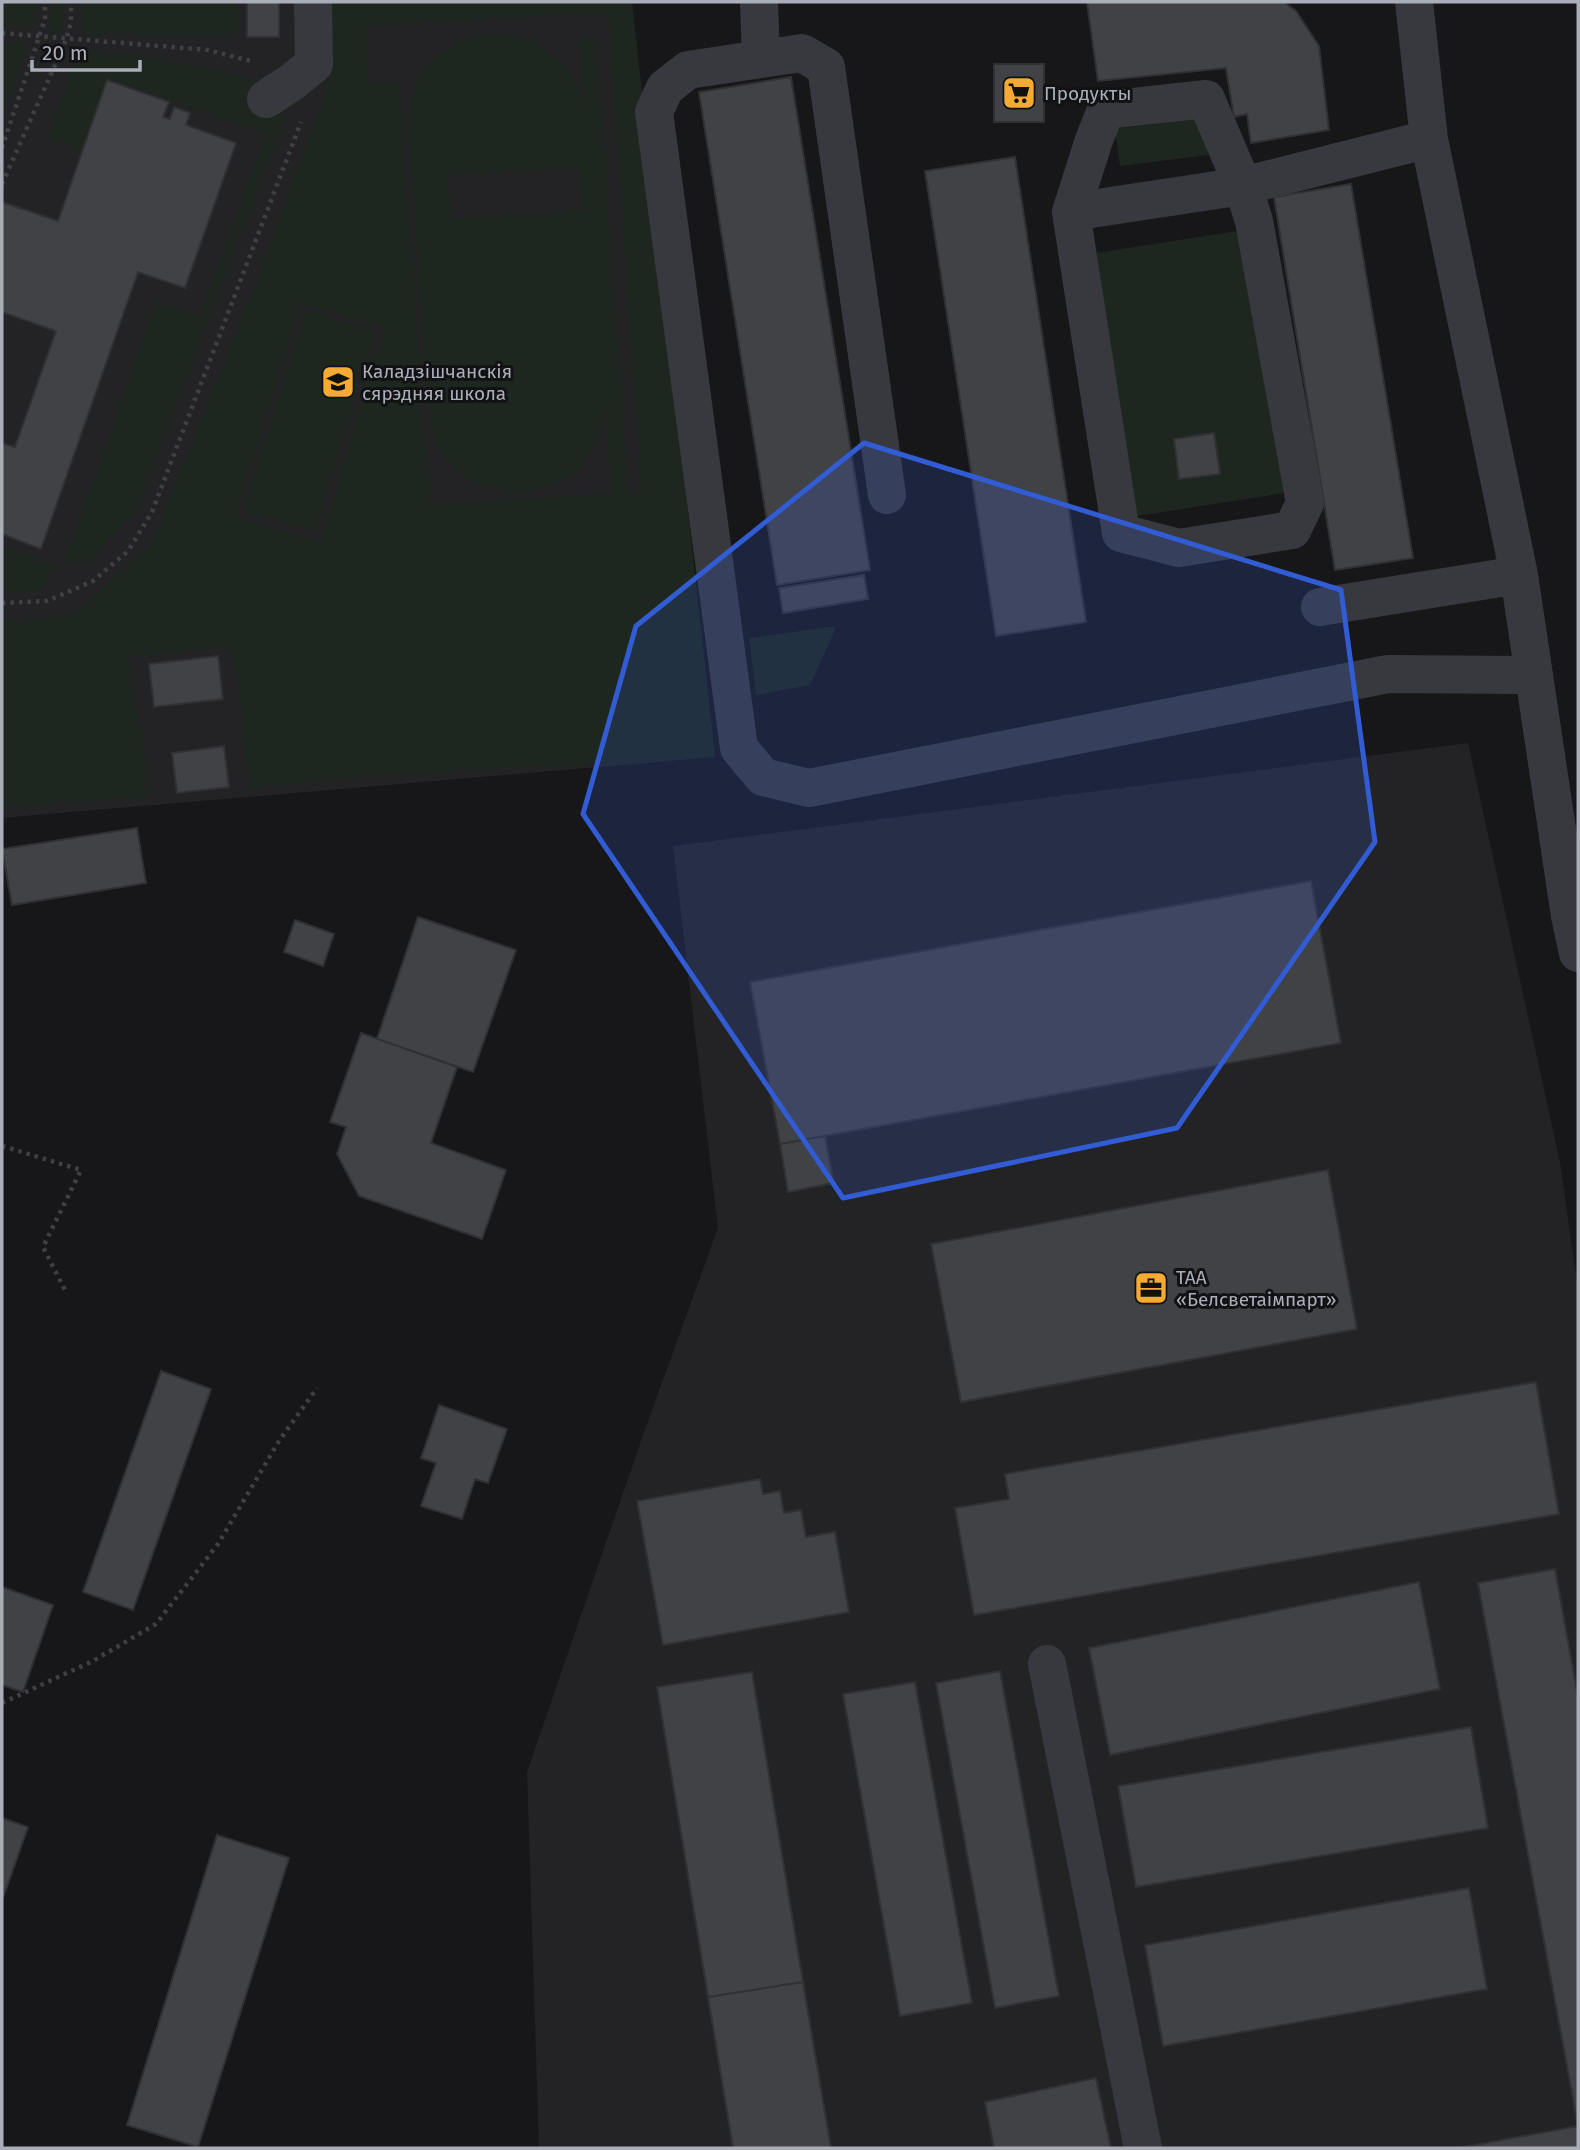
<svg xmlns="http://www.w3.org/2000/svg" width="1580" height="2150" font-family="'Fira Sans',sans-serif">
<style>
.built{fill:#232326}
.green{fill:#1e271f;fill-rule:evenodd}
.building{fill:#414246;stroke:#313135;stroke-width:2}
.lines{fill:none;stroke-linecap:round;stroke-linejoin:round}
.path{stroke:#3e4045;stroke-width:4.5;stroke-dasharray:3.5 5;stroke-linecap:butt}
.minor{stroke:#38393e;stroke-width:38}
.marked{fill:#325cd3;fill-opacity:0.2;stroke:#325cd3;stroke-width:5;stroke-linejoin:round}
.labels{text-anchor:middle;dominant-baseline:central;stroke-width:6;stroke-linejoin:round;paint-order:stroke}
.poi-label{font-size:19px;fill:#a9aeb9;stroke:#121214;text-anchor:start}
</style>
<rect width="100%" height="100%" fill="#171719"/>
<path class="built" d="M2,2H632L715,757L2,818Z
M1468,743L1560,1162L1578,1290V2148H539L527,1772L642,1438L718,1228L673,846Z"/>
<path class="green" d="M2,2H37V27H2Z
M51,2H64L63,33H50Z
M83,2H237L236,36L82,35Z
M327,2H632L715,757L325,779L251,789L232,646L128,657L151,797L2,807V619L23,621L76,613L153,541L256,284L330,80ZM608,13L641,492H628L596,38L580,39L584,111C579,96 577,80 566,67C528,20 451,23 420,77C412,92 410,107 408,124L428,407C432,426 435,443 446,458C481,505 560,503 591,453C600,438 601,423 605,407L611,493L430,505L399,82L369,84L365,26ZM579,168L582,211L451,218L448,174ZM300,303L385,328L321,540H313L238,518L239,504Z
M2,43L28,44L2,121Z
M77,52L125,53L218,70L259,83L285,104L284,121L137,508L90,563L65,562L157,301L200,316L266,134L115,81L90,153L48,139Z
M1203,118L1208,155L1120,166L1115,129Z
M1244,230L1284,493L1137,516L1096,253Z
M306,310L375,332L314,532L244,511Z
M2,546L53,565L46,588C30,594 18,594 2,590Z
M837,626L810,685L756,695L749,638Z"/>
<path class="building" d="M247,2H279V37H247Z
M1087,2H1284L1296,11L1319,46L1329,130L1251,143L1247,114L1234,117L1226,68L1098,81Z
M994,64H1044V122H994Z
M791,77L870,570L777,585L699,92Z
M107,80L169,102L163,117L170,119L174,107L190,113L186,125L236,143L185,288L138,272L41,549L2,534V443L15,447L56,331L2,312V202L58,221Z
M1015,157L1086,622L996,636L925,171Z
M1351,184L1413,558L1335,570L1274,197Z
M1214,433L1220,474L1179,479L1174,439Z
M864,575L868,599L783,613L779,588Z
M218,656L223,699L154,707L149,664Z
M224,746L229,787L177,793L172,753Z
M137,828L146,883L12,905L2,849Z
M1311,881L1341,1043L780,1144L750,982Z
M418,917L516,950L473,1072L377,1039Z
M295,920L334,934L323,966L284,952Z
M361,1033L457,1067L431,1143L506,1170L482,1239L359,1196L337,1154L346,1127L330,1122Z
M825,1136L834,1183L788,1192L780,1144Z
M1328,1170L1357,1329L961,1402L931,1244Z
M161,1371L211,1389L133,1610L83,1592Z
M1536,1382L1559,1514L974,1615L955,1508L1009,1499L1005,1474Z
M439,1405L507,1429L488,1483L475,1479L462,1519L421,1506L436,1463L421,1458Z
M760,1479L763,1494L780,1491L784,1513L801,1510L806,1537L835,1532L849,1612L663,1645L637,1501Z
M1555,1569L1578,1697V2148H1458L1578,2126L1478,1583Z
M1419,1582L1440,1689L1110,1755L1089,1648Z
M2,1587L53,1605L23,1692L2,1685Z
M1000,1671L1059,1996L995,2008L936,1683Z
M752,1672L803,1982L708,1997L657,1687Z
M915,1682L972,2003L900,2016L843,1694Z
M1471,1727L1488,1828L1136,1887L1118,1786Z
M2,1818L28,1827L2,1901Z
M217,1835L289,1858L198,2147L127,2125Z
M1469,1888L1487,1989L1163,2046L1145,1945Z
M803,1982L831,2148H733L708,1997Z
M1096,2078L1111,2148H994L985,2102Z"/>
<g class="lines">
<path class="path" d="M2,33L208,50L254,62
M2,148L45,19V2
M2,184L66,40L71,22V2
M2,603L47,601L93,581L128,551L152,512L301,122
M2,1146L81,1170L43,1247L66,1292
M2,1703L93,1661L156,1624L218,1544L279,1441L317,1388"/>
<path class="minor" d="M759,2L761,59L802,53L826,67L887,495
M1414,2L1429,139L1519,575L1570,916L1578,953
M761,59L688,70L665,88L654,112L739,748L763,777L809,788L1388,674L1534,675
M266,99L292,82L314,64L313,2
M1071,212L1243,186L1254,221L1305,503L1292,530L1179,548L1121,533L1071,212L1094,140L1106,110L1206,99L1243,186L1429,139
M1320,607L1519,575
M1047,1664L1143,2148"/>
</g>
<path class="marked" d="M864,443L1341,590L1375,842L1177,1128L843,1198L583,814L636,626Z"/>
<defs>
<symbol id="supermarket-square" viewBox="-11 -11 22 22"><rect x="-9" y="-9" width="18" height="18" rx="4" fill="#f3ab34" stroke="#121214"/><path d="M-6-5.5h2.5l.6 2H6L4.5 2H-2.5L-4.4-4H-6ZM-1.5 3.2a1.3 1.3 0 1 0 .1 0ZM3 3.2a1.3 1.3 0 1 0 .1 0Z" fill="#111"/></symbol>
<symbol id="school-square" viewBox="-11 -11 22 22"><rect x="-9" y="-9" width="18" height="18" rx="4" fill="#f3ab34" stroke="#121214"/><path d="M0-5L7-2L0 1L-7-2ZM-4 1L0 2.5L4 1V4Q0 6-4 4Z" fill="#111"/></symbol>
<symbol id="office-square" viewBox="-11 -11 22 22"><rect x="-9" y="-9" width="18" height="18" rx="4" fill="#f3ab34" stroke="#121214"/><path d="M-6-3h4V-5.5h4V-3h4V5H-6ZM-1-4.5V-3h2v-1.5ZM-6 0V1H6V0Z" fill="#111"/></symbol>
</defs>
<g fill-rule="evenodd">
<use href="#supermarket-square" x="1000" y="74" width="38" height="38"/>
<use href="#school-square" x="319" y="363" width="38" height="38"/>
<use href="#office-square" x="1132" y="1269" width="38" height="38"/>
</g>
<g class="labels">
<g class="poi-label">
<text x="1044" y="93">Продукты</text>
<text x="362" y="371">Каладзішчанскія<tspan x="362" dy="22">сярэдняя школа</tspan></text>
<text x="1176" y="1277">ТАА<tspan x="1176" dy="22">«Белсветаімпарт»</tspan></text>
</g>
</g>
<rect width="1580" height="2150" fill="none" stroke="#a9aeb9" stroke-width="7"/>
<path d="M32 60v10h108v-10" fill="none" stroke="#a9aeb9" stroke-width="3.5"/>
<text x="42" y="60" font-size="21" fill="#a9aeb9" stroke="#121214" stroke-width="5" paint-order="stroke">20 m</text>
</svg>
